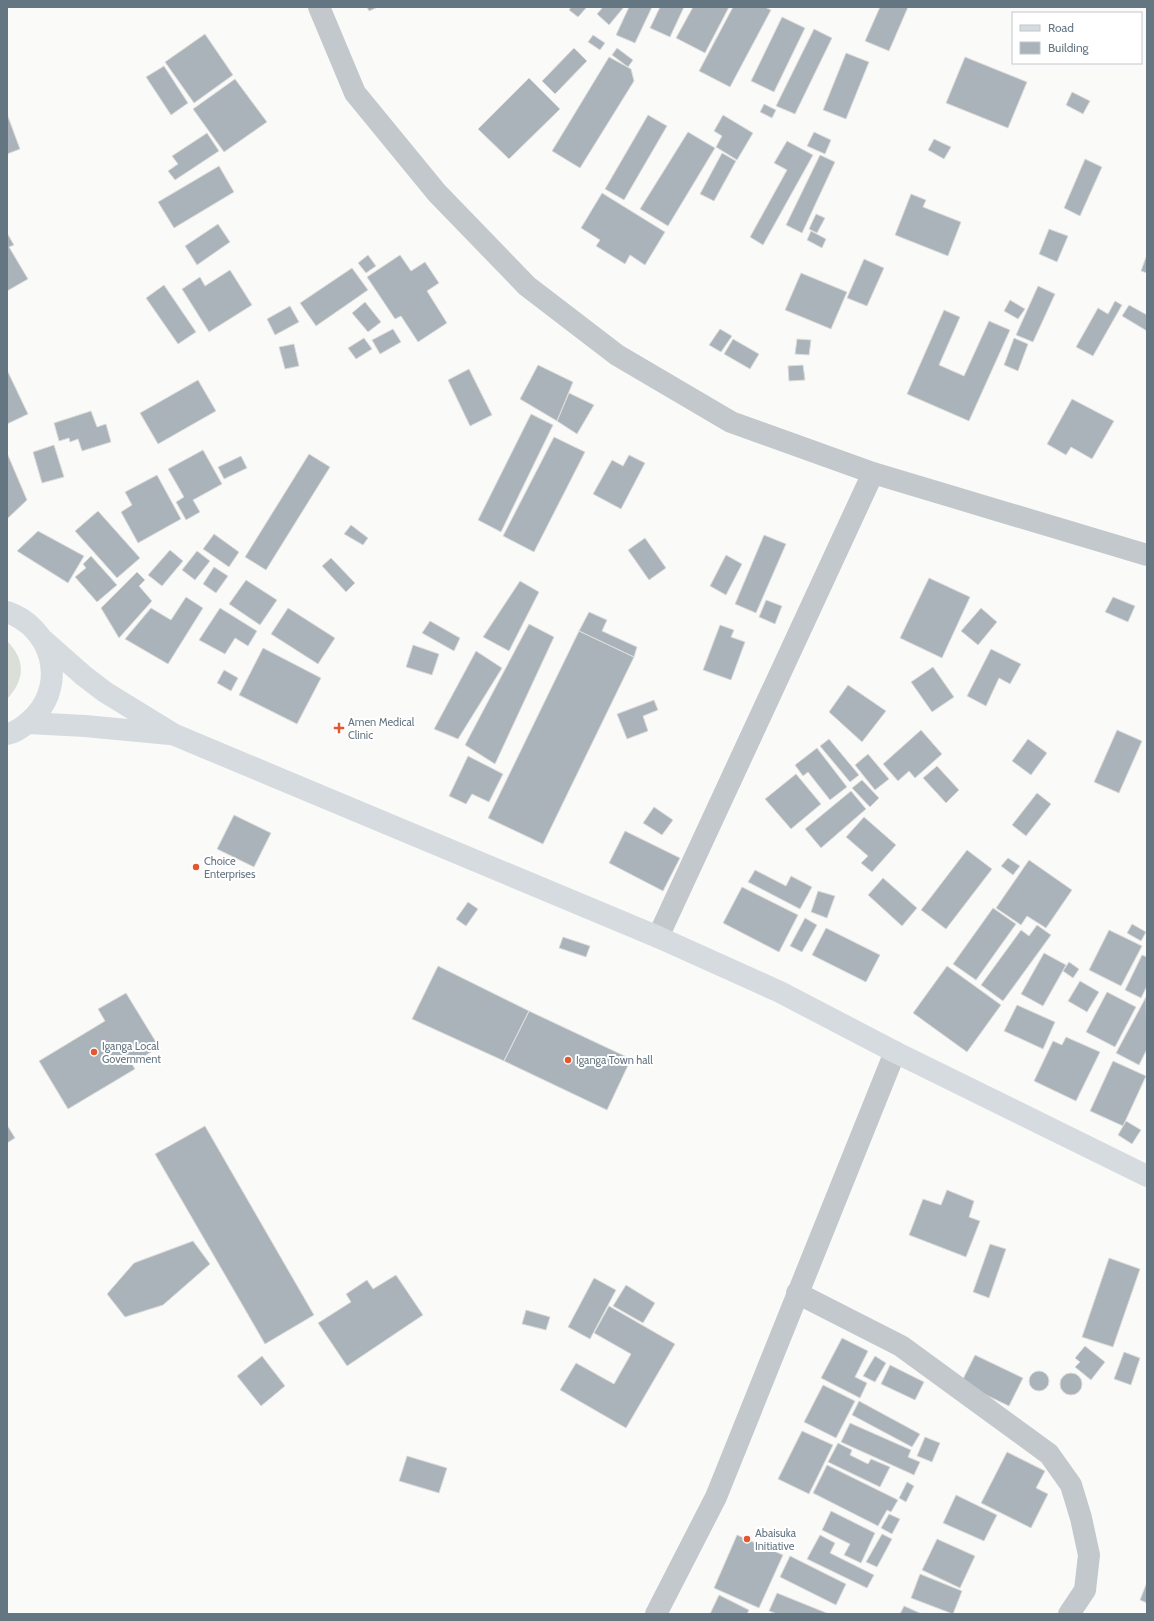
<svg xmlns="http://www.w3.org/2000/svg" width="1154" height="1621" font-family="Cabin,sans-serif">
<style>
.green{fill:#dadfd7}
.building{fill:#aab3b9;stroke:#dcdcda}
.lines{fill:none;stroke-linecap:round;stroke-linejoin:round}
.street{stroke:#c3c8cc;stroke-width:22}
.secondary{stroke:#d6dbdf;stroke-width:22}
.poi-dot{fill:#e4572e;stroke:#fff;stroke-width:1.5}
.labels{text-anchor:middle;dominant-baseline:central;stroke-width:4;stroke-linejoin:round;paint-order:stroke}
.poi-label{font-size:11px;fill:#657683;stroke:#fff;text-anchor:start}
</style>
<rect width="100%" height="100%" fill="#fafaf8"/>
<path class="green" d="M7,641C26,660 25,680 7,699Z"/>
<path class="building" d="M367,7H378L369,11Z
M571,7H587L578,17L569,10Z
M603,7H624L609,25L597,14Z
M629,7H652L635,43L616,35Z
M660,7H684L670,37L650,28Z
M693,7H729L705,53L676,38Z
M733,7H765L771,10L730,87L699,71Z
M880,7H908L889,51L865,41Z
M782,17L805,28L774,92L751,81Z
M814,29L832,38L795,114L776,106Z
M205,34L233,75L194,103L165,62Z
M593,35L605,43L600,50L588,42Z
M574,48L587,61L555,94L542,81Z
M617,48L633,60L628,67L612,55Z
M846,53L869,62L846,119L823,110Z
M609,57L631,69L634,81L580,168L552,151Z
M965,57L1027,82L1008,128L946,103Z
M164,66L188,103L171,115L146,77Z
M529,78L560,109L509,159L478,129Z
M235,79L267,122L224,152L193,109Z
M1072,92L1090,101L1083,114L1066,105Z
M764,104L776,110L772,118L760,112Z
M7,114L20,149L7,154Z
M648,115L667,126L624,200L605,189Z
M723,115L753,133L737,160L716,147L722,136L714,131Z
M688,132L715,148L668,226L640,209Z
M814,132L831,140L825,154L807,146Z
M207,133L219,151L175,180L168,171L178,164L172,156Z
M934,139L951,147L944,159L928,150Z
M787,141L813,155L763,245L750,237L787,170L774,163Z
M722,153L736,161L714,201L700,194Z
M820,155L835,162L802,233L786,225Z
M1085,159L1102,167L1080,216L1064,208Z
M219,166L234,192L174,228L158,202Z
M602,193L665,232L645,265L630,255L625,264L596,246L600,240L581,228Z
M911,194L926,200L923,207L961,222L948,256L895,235Z
M816,214L825,218L817,233L809,229Z
M218,224L230,242L197,265L185,246Z
M1049,229L1068,236L1057,262L1039,254Z
M811,231L826,239L822,248L807,240Z
M7,233L14,245L9,247L28,279L7,291Z
M368,255L376,266L366,273L358,263Z
M400,255L411,271L425,262L439,283L427,291L447,323L418,342L401,316L395,319L367,277Z
M1146,257H1147V273L1141,271Z
M864,259L884,268L867,306L847,298Z
M352,268L368,290L316,326L300,303Z
M230,270L252,305L209,332L182,289L200,277L205,286Z
M801,273L847,292L831,329L785,310Z
M164,285L196,332L178,344L146,298Z
M1038,286L1055,294L1033,342L1016,335Z
M1010,300L1025,309L1018,319L1004,311Z
M1115,301L1122,305L1093,356L1076,347L1098,308L1108,314Z
M365,302L381,322L368,332L352,313Z
M1129,305L1147,315V331L1122,316Z
M290,306L299,322L275,335L267,319Z
M944,310L960,317L939,365L964,376L989,321L1010,330L969,421L907,394Z
M393,329L401,342L380,354L372,340Z
M720,329L732,336L721,352L709,345Z
M364,338L372,349L356,359L348,348Z
M1014,338L1028,344L1018,371L1004,365Z
M733,339L759,354L750,369L724,354Z
M797,339L811,340L809,355L795,354Z
M294,344L299,366L285,369L279,347Z
M538,365L573,382L557,421L520,399Z
M803,365L805,380L789,381L788,366Z
M469,369L492,415L470,426L448,380Z
M7,370L28,414L7,424Z
M198,380L216,411L158,444L140,413Z
M569,393L594,405L577,434L557,421Z
M1072,399L1114,421L1092,459L1071,447L1066,455L1047,444Z
M91,411L97,427L106,424L111,442L82,451L78,439L70,442L69,438L59,441L54,423Z
M531,414L553,425L501,532L478,520Z
M554,437L585,452L534,552L503,536Z
M54,445L64,477L42,483L33,452Z
M203,450L222,484L193,500L200,512L186,520L176,502L184,497L168,469Z
M7,453L27,500L7,519Z
M309,454L330,467L266,570L245,557Z
M629,455L645,463L621,509L593,494L612,460L623,466Z
M241,456L247,468L224,479L218,467Z
M157,475L181,519L138,543L121,512L132,505L125,492Z
M98,511L140,558L117,578L75,531Z
M351,525L368,538L363,545L344,534Z
M38,531L84,556L68,583L17,551Z
M214,534L239,552L229,567L203,549Z
M764,535L786,544L756,613L735,604Z
M645,538L666,568L649,580L628,550Z
M170,550L183,561L162,586L148,575Z
M197,551L210,561L195,580L182,570Z
M726,555L742,564L726,595L710,586Z
M91,556L117,585L97,602L75,577L86,568L83,564Z
M331,558L355,583L346,592L322,566Z
M214,567L228,576L216,593L203,584Z
M137,572L145,580L139,586L152,601L119,638L101,608Z
M929,578L970,597L942,658L900,638Z
M246,580L277,600L260,625L229,604Z
M520,581L539,592L509,651L483,637Z
M186,597L203,608L168,664L125,639L151,608L171,620Z
M1113,597L1135,606L1128,622L1105,612Z
M766,600L782,606L775,624L759,617Z
M220,608L257,631L248,646L235,638L225,654L199,640Z
M288,608L335,638L318,664L271,634Z
M981,608L997,622L978,645L961,631Z
M589,612L607,620L602,631L637,647L634,657L579,631Z
M430,621L460,638L454,651L422,633Z
M529,624L554,637L495,764L465,745Z
M720,625L734,630L731,637L745,642L731,680L703,670Z
M579,631L634,657L543,844L488,818Z
M413,645L439,654L432,675L406,667Z
M263,648L321,678L297,724L239,695Z
M991,649L1021,664L1010,684L999,678L986,706L967,696Z
M476,651L502,668L458,739L434,729Z
M933,667L954,697L932,712L911,682Z
M224,670L238,678L231,691L217,683Z
M848,685L886,711L862,742L829,712Z
M654,700L658,710L643,716L648,731L627,739L617,714Z
M921,730L942,754L915,778L909,771L898,781L883,764Z
M1117,730L1142,741L1119,793L1094,782Z
M829,739L859,775L850,782L820,746Z
M1028,739L1047,753L1031,775L1012,761Z
M817,748L847,787L830,800L808,772L803,776L795,765Z
M868,754L889,779L875,790L855,765Z
M468,756L503,774L489,802L472,794L466,804L449,796Z
M937,766L959,790L946,803L923,778Z
M796,774L821,804L791,829L765,799Z
M862,780L879,798L870,807L852,788Z
M851,791L866,809L821,848L805,829Z
M1037,793L1051,804L1026,836L1012,825Z
M654,807L673,820L662,835L643,823Z
M234,815L271,833L254,867L217,849Z
M864,817L896,845L872,872L861,863L868,856L846,837Z
M625,831L680,858L663,891L609,863Z
M967,850L992,869L946,929L921,910Z
M1008,858L1020,866L1013,875L1001,866Z
M1029,860L1072,890L1046,928L1027,916L1021,925L996,908Z
M755,870L786,886L791,876L812,887L800,909L748,882Z
M883,878L917,908L902,926L868,895Z
M742,887L798,915L779,952L723,923Z
M818,891L835,896L827,918L811,912Z
M468,902L478,909L466,926L456,919Z
M993,908L1016,924L976,980L953,964Z
M805,918L817,925L802,952L790,946Z
M1132,924L1146,932L1141,941L1127,933Z
M1037,925L1051,935L1003,1001L981,985L1021,930L1029,936Z
M826,928L880,955L866,982L812,955Z
M1109,930L1142,946L1121,986L1089,970Z
M563,937L590,946L586,957L559,948Z
M1044,953L1066,965L1043,1006L1021,994Z
M1142,955L1147,957V986L1141,998L1125,990Z
M1069,962L1079,969L1073,978L1063,971Z
M438,966L529,1011L504,1061L412,1019Z
M947,966L1001,1005L967,1052L913,1013Z
M1080,981L1099,992L1087,1012L1068,1001Z
M1107,992L1136,1007L1115,1047L1086,1032Z
M126,993L159,1047L132,1064L135,1069L68,1109L39,1061L105,1021L98,1009Z
M1146,997L1147,1049L1139,1065L1116,1053Z
M1017,1005L1055,1022L1043,1049L1004,1031Z
M529,1011L631,1059L607,1110L504,1061Z
M1066,1037L1100,1052L1076,1101L1034,1081L1053,1041L1062,1045Z
M1113,1061L1146,1076L1123,1126L1090,1111Z
M1126,1121L1141,1130L1132,1144L1118,1135Z
M7,1125L15,1138L7,1143Z
M205,1126L314,1315L265,1344L155,1154Z
M947,1190L974,1201L969,1217L980,1221L966,1257L909,1235L923,1199L941,1205Z
M193,1241L210,1264L163,1305L125,1317L107,1294L134,1263Z
M990,1244L1006,1249L989,1298L973,1292Z
M1109,1258L1140,1269L1113,1347L1082,1337Z
M396,1275L423,1315L347,1366L318,1323L351,1302L346,1294L367,1280L373,1289Z
M594,1278L616,1290L590,1339L568,1327Z
M626,1285L655,1303L643,1323L613,1306Z
M609,1306L675,1344L626,1428L560,1390L576,1363L614,1384L631,1354L594,1333Z
M526,1310L550,1317L546,1330L522,1324Z
M842,1338L868,1351L855,1377L867,1383L860,1398L821,1378Z
M1085,1346L1105,1362L1091,1380L1075,1367L1080,1362L1075,1358Z
M1124,1352L1140,1358L1131,1385L1114,1379Z
M975,1355L1023,1378L1009,1406L961,1383Z
M262,1356L285,1386L261,1406L237,1376Z
M875,1356L886,1363L875,1382L863,1376Z
M890,1365L924,1382L915,1400L881,1384Z
M1029 1381a10 10 0 1 1 20 0a10 10 0 1 1-20 0Z
M1060 1384a11 11 0 1 1 22 0a11 11 0 1 1-22 0Z
M823,1385L855,1401L836,1438L804,1422Z
M859,1401L920,1434L912,1447L852,1415Z
M850,1423L911,1450L908,1457L920,1462L914,1475L841,1442Z
M802,1431L833,1445L809,1494L778,1479Z
M925,1437L940,1443L932,1462L917,1456Z
M838,1443L852,1450L850,1455L868,1464L871,1459L890,1467L880,1487L828,1462Z
M1007,1452L1045,1471L1036,1488L1048,1494L1031,1528L981,1503Z
M407,1456L447,1468L439,1493L399,1481Z
M827,1465L898,1500L891,1512L887,1510L878,1526L813,1493Z
M907,1482L914,1486L906,1502L899,1498Z
M956,1495L997,1515L984,1541L943,1523Z
M831,1511L875,1533L861,1563L844,1555L850,1544L822,1530Z
M889,1514L900,1519L892,1534L881,1528Z
M882,1534L892,1539L877,1567L866,1562Z
M737,1535L783,1555L759,1608L714,1588Z
M820,1535L835,1543L830,1553L874,1575L867,1588L807,1559Z
M937,1539L975,1556L960,1588L922,1570Z
M790,1556L846,1584L836,1605L780,1577Z
M920,1574L962,1591L953,1614L911,1598Z
M1147,1582V1603L1140,1600Z
M777,1593L829,1614H777L769,1611Z
M719,1595L749,1610L747,1614H710Z
M904,1606L922,1614H900Z"/>
<g class="lines">
<path class="street" d="M319,7L355,93L437,193L527,286L617,355L731,422L873,473L1147,555
M658,937L873,473
M797,1293L901,1346L1049,1454L1071,1485L1081,1518L1089,1555L1085,1590L1069,1614
M656,1614L716,1497L895,1052"/>
<path class="secondary" d="M7,612C51,627 67,681 35,716C27,724 18,732 7,734
M42,639L84,676L105,692L175,735L658,937L780,992L895,1052L1147,1176
M28,723L85,726L170,734"/>
</g>
<g class="poi-dot">
<path d="M337 722h4v4h4v4h-4v4h-4v-4h-4v-4h4z"/>
<circle cx="196" cy="867" r="4"/>
<circle cx="94" cy="1052" r="4"/>
<circle cx="568" cy="1060" r="4"/>
<circle cx="747" cy="1539" r="4"/>
</g>
<g class="labels">
<g class="poi-label">
<text x="348" y="722">Amen Medical<tspan x="348" dy="13">Clinic</tspan></text>
<text x="204" y="861">Choice<tspan x="204" dy="13">Enterprises</tspan></text>
<text x="102" y="1046">Iganga Local<tspan x="102" dy="13">Government</tspan></text>
<text x="576" y="1060">Iganga Town hall</text>
<text x="755" y="1533">Abaisuka<tspan x="755" dy="13">Initiative</tspan></text>
</g>
</g>
<rect width="1154" height="1621" fill="none" stroke="#657683" stroke-width="16"/>
<rect x="1012" y="12" width="130" height="52" fill="#ffffff" stroke="#c1c8cd"/>
<rect x="1020" y="25" width="20" height="6" fill="#d6dbdf" stroke="#c1c8cd"/>
<text x="1048" y="32" font-size="12" fill="#657683">Road</text>
<rect x="1020" y="42" width="20" height="12" fill="#aab3b9" stroke="#c1c8cd"/>
<text x="1048" y="52" font-size="12" fill="#657683">Building</text>
</svg>
